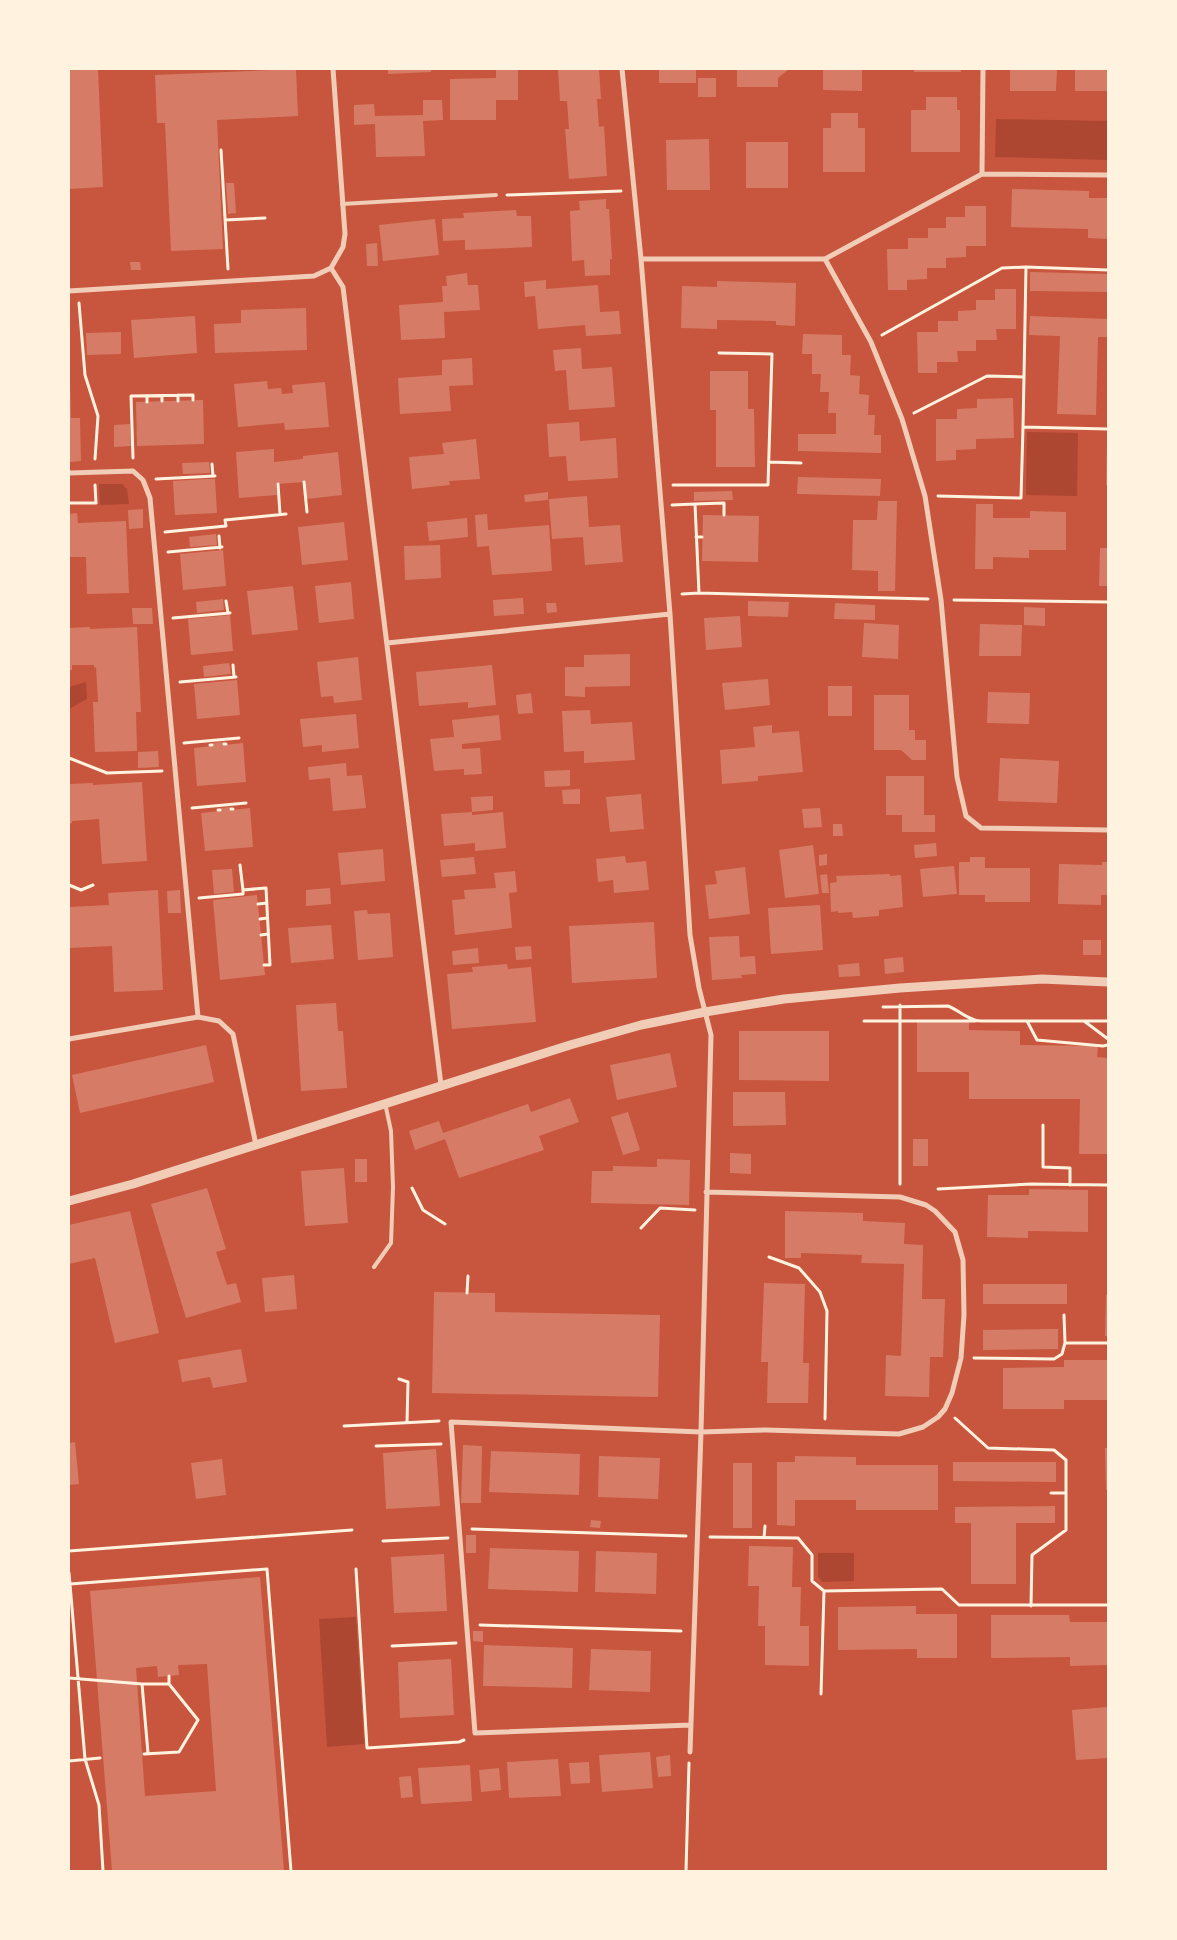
<svg xmlns="http://www.w3.org/2000/svg" width="1177" height="1940" font-family="Literata,serif">
<style>
.green{fill:#ae4732}
.building{fill:#d67c66;fill-rule:evenodd}
.lines{fill:none;stroke-linecap:round;stroke-linejoin:round}
.path{stroke:#fff3e0;stroke-width:3}
.service{stroke:#f1ccb7;stroke-width:4}
.minor{stroke:#f1ccb7;stroke-width:5}
.tertiary{stroke:#f1ccb7;stroke-width:9}
</style>
<rect width="100%" height="100%" fill="#c8553d"/>
<path class="green" d="M996,119L1108,121V160L995,157Z
M1027,432L1078,433L1077,496L1026,495Z
M99,484H122L127,489L129,504L100,505Z
M86,682L87,699L69,709V687Z
M818,1553H854V1581L823,1582L818,1577Z
M356,1617L364,1744L327,1747L319,1619Z"/>
<path class="building" d="M69,69H98L103,187L69,189Z
M296,69L298,116L217,120L223,249L171,251L165,123H157L155,75Z
M388,69H431V72L388,74Z
M496,69H518V100H496V120H450V79L496,78Z
M558,69H599L601,99H597L599,127L604,126L607,176L569,179L565,129H569L567,101H560Z
M659,69H696V83H659Z
M737,69H789L778,78V87H737Z
M823,69H862V91L823,90Z
M914,69H961V72H914Z
M1010,69H1057L1056,91H1010Z
M1075,69H1108V91H1075Z
M698,78H716V97H698Z
M926,97H957V110H960V152H911V110H926Z
M423,100H442L443,120L423,121L425,156L376,157L375,124L354,125V105L374,104L375,116L423,115Z
M831,113H858V128H865V172H823V128H831Z
M709,139L710,190H667L666,140Z
M746,142H788V188H746Z
M226,183H234L236,213L228,214Z
M1012,189L1089,191V198H1108V239L1088,238V229L1011,227Z
M606,199V209H609L612,259H610V275L585,276L584,260L572,261L570,211L580,210L579,201Z
M965,206H986V246H966V257L946,258V268H927V279L907,280V290H888L887,249H908V238H928V228H946V217H965Z
M516,210L517,216H531L532,247L465,250V240L443,241L442,219L464,218L463,213Z
M435,219L439,255L383,261L379,225Z
M377,243L378,266H367L366,244Z
M130,262H140L141,270H131Z
M1030,272L1108,274V292L1030,291Z
M467,273L468,285H478L480,310L444,312L445,338L401,340L399,305L443,302L442,286H447L446,276Z
M546,280V289L598,285L600,312L619,311L621,334L586,336L585,325L538,329L535,296L525,297L524,282Z
M717,281L796,283L795,326L776,325V321L717,320V329L681,328L682,286L717,287Z
M995,289H1016V329H996L997,340H976V351H957L958,362H937V373H918L917,332H938V321H958V311L976,310V300H995Z
M306,308L307,350L215,353L214,324L241,323V310Z
M195,316L197,353L134,358L131,320Z
M1030,316L1108,319V337H1098L1096,415L1057,414L1060,336L1029,335Z
M121,332V354L87,355L86,333Z
M803,334L842,335V355H851L850,375L860,376L859,394L869,395L868,415H875L874,435H881V453L798,451V434H836V413H828L829,392H820L821,374H812V354H802Z
M581,348L582,369L612,367L615,407L569,410L566,370L555,371L553,350Z
M472,358L473,385L449,386L451,411L400,414L398,378L442,375V360Z
M710,371H748V409H754L755,467H716V410H710Z
M70,378L71,418H80L81,461L69,462V379Z
M267,381L268,389L281,388L282,394L293,393L292,385L325,382L329,427L285,430L284,423L238,427L234,384Z
M1013,398L1014,438L976,439V449L956,450V460L936,461V419H957V409L977,408V399Z
M203,400L204,444L137,446L136,402Z
M579,422L580,441L616,438L618,478L568,481L566,456L549,457L547,424Z
M130,424L131,446L114,447V425Z
M476,439L480,479L449,481L450,485L412,489L409,457L444,454L442,443Z
M1107,440H1108V485H1106Z
M274,449V462L303,459V456L338,452L342,495L307,499L305,482L276,484L277,495L239,498L236,452Z
M209,462L210,473L183,474L182,463Z
M798,477L881,479L880,496L797,494Z
M205,479H215L217,513L175,515L173,481Z
M732,491L733,500L694,501V492Z
M548,492V500L525,502L524,495Z
M587,496L589,527L620,525L623,562L585,565L583,537L552,539L549,499Z
M878,501H897L895,591H878V571L852,570L853,520H877Z
M976,504H993V518H1030V511L1066,512V550H1029V558L993,557V569H975Z
M143,509V528L129,529L128,510Z
M77,513L78,523L126,521L129,593L87,594L86,557H69V514Z
M487,514L488,530L549,525L552,571L492,575L489,546L477,547L475,515Z
M703,515L759,516L758,562L702,561Z
M467,518L468,537L429,541L427,522Z
M344,522L348,560L302,565L298,527Z
M216,534L217,545L190,547L189,537Z
M440,545L441,578L405,580L404,546Z
M1100,548H1108V586H1099Z
M223,550L226,586L183,590L180,554Z
M351,582L354,619L319,623L315,586Z
M293,586L298,630L252,635L247,591Z
M523,598L524,614L494,616L493,600Z
M223,599L224,610L197,613L196,602Z
M748,601L789,602L788,617L748,616Z
M546,603H556L557,612L547,613Z
M835,603L875,605V620L834,619Z
M1024,607L1045,608V626L1024,625Z
M132,608H152L153,624H133Z
M230,615L233,651L191,655L188,619Z
M740,616L742,647L706,650L704,618Z
M864,623L899,625L898,659L862,657Z
M980,624L1022,625L1021,656H979Z
M90,627V629L137,627L141,712H136L137,751L95,752L93,702H98L96,667L94,668V665H72V670H69V628Z
M630,654V686L585,687V697L565,696V667H584V655Z
M358,657L362,700L334,703L333,696L321,697L317,662Z
M229,663L231,674L204,677L203,666Z
M492,665L496,705L468,708V702L419,706L416,672Z
M768,679L770,705L725,710L722,683Z
M237,680L240,715L197,719L194,684Z
M828,686H852V716H828Z
M988,692L1030,693L1029,724L987,723Z
M531,693L533,713L518,714L516,695Z
M874,695H909V730H915V740H926V760H912L901,750H874Z
M590,710L591,724L632,722L635,760L584,763V751L564,752L562,711Z
M356,714L359,748L322,752V745L303,747L300,719Z
M499,715L501,740L462,744V749L480,748L482,774L464,775V769L434,771L430,739L454,737L452,720Z
M772,725V733L799,731L803,772L758,776V781L722,784L720,750L755,747L753,727Z
M224,742V745L243,743L246,782L197,786L194,748L213,746L212,743Z
M158,751L159,767L138,768V752Z
M1000,758L1059,761L1057,803L998,801Z
M346,763L347,776L362,775L366,808L333,811L330,778L309,780L308,767Z
M570,770V786L545,787L544,771Z
M886,776H924V815H935V832H902V815H886Z
M142,782L147,861L102,864L99,819L72,821V823L69,824V784L93,783V785Z
M580,789V804H563L562,790Z
M641,794L644,829L610,832L606,797Z
M493,796V810L472,812V815L503,812L506,848L475,851V843L444,846L441,814L472,812L471,797Z
M231,807V810L250,808L253,847L205,851L201,813L220,811V808Z
M820,808L822,827L804,828L802,809Z
M833,824H842L843,836H833Z
M936,843L937,856L915,858L914,845Z
M813,845L819,894L785,898L779,850Z
M383,849L385,881L341,885L338,853Z
M827,854V865L819,866V855Z
M625,856L626,863L646,861L649,890L614,893L613,880L598,882L596,859Z
M474,857L476,874L442,877L440,860Z
M970,857H985V868H1030V902H985V895H959V862H970Z
M1102,862H1108V895H1101V905L1058,904L1059,864L1102,865Z
M954,866L957,894L923,897L920,869Z
M745,867L750,914L709,919L705,885L717,884L715,871Z
M232,869L234,892L214,894L212,870Z
M515,871L517,892L509,893L512,928L455,935L452,900L465,899L464,890L496,888L494,873Z
M827,874L829,893H822L820,875Z
M890,874V876L901,875L903,907L879,910V916L853,918L852,912L838,913V911L831,912L830,883L837,882L836,876Z
M330,888L331,904L306,906V890Z
M158,890L163,990L114,992L112,946L69,948V907L109,905L108,893Z
M180,890L181,913H168L167,891Z
M257,895L265,975L220,980L213,900Z
M820,905L823,950L771,954L768,908Z
M367,910L368,914L390,913L393,957L358,960L354,911Z
M654,922L657,978L572,983L569,926Z
M331,925L334,959L291,963L288,928Z
M739,936L740,957L755,956L756,974L741,975L742,978L712,980L709,937Z
M1083,940H1101V955H1083Z
M531,946L532,959L516,960L515,947Z
M478,948L479,963L453,965L452,951Z
M903,957L904,972L885,974L884,959Z
M859,963L860,976L839,977L838,965Z
M507,964L508,969L531,967L536,1022L452,1029L447,974L473,972L472,967Z
M336,1003L338,1031H343L347,1088L301,1091L296,1005Z
M917,1021L969,1022V1030L1020,1031V1045L1098,1046L1097,1057L1108,1058V1154H1079L1080,1099H969V1072H917Z
M739,1031H829V1081L739,1080Z
M206,1045L214,1082L80,1113L72,1075Z
M670,1053L677,1087L617,1100L610,1065Z
M733,1092H785L786,1125L733,1126Z
M570,1098L579,1122L539,1136L544,1150L459,1178L445,1139L415,1150L409,1131L439,1121L443,1133L528,1104L531,1112Z
M628,1112L640,1150L623,1155L611,1117Z
M913,1139H928V1166H913Z
M730,1153L751,1154V1174L730,1173Z
M355,1159H367V1182H355Z
M657,1159L690,1160L689,1205L591,1203L592,1171H613V1166L657,1167Z
M344,1168L348,1223L305,1226L301,1171Z
M207,1188L226,1249L216,1252L227,1285L236,1283L241,1302L186,1318L151,1204Z
M1029,1189L1088,1190V1232L1028,1231V1238L987,1237L988,1195H1029Z
M130,1211L159,1333L115,1343L95,1258L69,1264V1225Z
M785,1211L863,1213V1221L905,1223L904,1244L923,1245L922,1299H945L943,1357H930L929,1397L885,1396L886,1355L901,1356L904,1264L861,1263L862,1255L801,1253V1258H785Z
M294,1275L297,1309L265,1312L262,1278Z
M764,1283L805,1284L803,1363H809L808,1403H767L768,1362H761Z
M983,1284H1067V1304H983Z
M434,1292L495,1293V1312L660,1315L658,1397L432,1393Z
M1106,1295H1108V1336H1105Z
M1058,1329V1349L983,1350V1330Z
M241,1349L247,1382L213,1388L210,1377L182,1382L178,1360Z
M1064,1360H1108V1400H1064V1409H1003V1368L1064,1367Z
M75,1442L79,1484L69,1485V1443Z
M463,1445L482,1446L481,1503H461Z
M1105,1448H1108V1490H1106Z
M436,1449L440,1506L386,1509L383,1453Z
M491,1451L580,1454L579,1495L489,1492Z
M599,1456L660,1458L658,1499L598,1497Z
M795,1456L856,1457V1465H938V1510H856V1500H795V1526L777,1525V1462H795Z
M222,1459L226,1495L196,1499L191,1463Z
M953,1462H1056V1482L953,1481Z
M733,1463H752V1528H733Z
M1055,1506V1523H1016V1584H971V1523H955V1507Z
M591,1520L601,1521L600,1528L590,1527Z
M466,1535H476V1553H466Z
M749,1546L793,1547L792,1587H801L800,1626H809V1666L765,1665V1626H758L759,1586H748Z
M490,1548L579,1551L578,1592L488,1589Z
M596,1551L657,1553L656,1594L595,1592Z
M444,1554L447,1611L394,1613L391,1557Z
M260,1577L284,1871H112L90,1591ZM207,1664L216,1791L145,1796L136,1668L157,1666L158,1677L179,1675L178,1665Z
M916,1606V1614H957V1658H917V1649L838,1650V1607Z
M991,1615H1069L1070,1622H1108V1665L1070,1666V1657L991,1658Z
M473,1631H483V1642L473,1641Z
M484,1645L573,1648L572,1688L483,1686Z
M591,1649L651,1651L650,1692L589,1690Z
M451,1659L454,1715L400,1718L398,1662Z
M1108,1707V1758L1076,1760L1072,1710Z
M650,1752L653,1788L602,1792L599,1755Z
M670,1755L671,1776L658,1777L656,1757Z
M558,1759L561,1796L509,1798L507,1762Z
M589,1762L590,1783L571,1784L569,1763Z
M470,1765L472,1801L421,1804L418,1768Z
M499,1768L501,1790L481,1792L479,1770Z
M411,1776L413,1797L401,1798L399,1777Z"/>
<g class="lines">
<path class="path" d="M221,150L228,269
M507,195L621,191
M225,220L265,218
M79,303L85,375L98,416L95,459
M882,335L1002,268L1026,267L1108,270
M1024,377L1026,267
M178,395V401
M147,396V402
M162,396V401
M914,413L987,376L1024,377L1023,427L1108,429
M133,458L131,396L193,395V400
M769,462L801,463
M212,464L213,476
M156,479L215,476
M304,482L307,512
M278,484L280,514
M673,485H768L772,354L719,353
M938,496L1021,498L1023,427
M69,503H96L95,485
M695,504L724,503V515
M672,505L695,504L699,593
M165,532L226,526L225,520L286,514
M219,536L220,548
M696,537H702
M168,552L222,547
M682,594L699,593L928,599
M954,600L1108,602
M226,601L228,613
M173,618L230,613
M233,665L234,677
M180,682L236,677
M184,743L239,738
M224,744H226
M210,745H212
M69,758L107,773L162,771
M192,808L246,803
M231,809H233
M218,810H220
M240,865L243,890
M69,885L81,890L93,885
M199,898L243,894V890L266,888L270,965H264
M258,904L267,903
M260,919L267,918
M261,935L268,934
M900,1005V1184
M883,1007L948,1006C959,1010 969,1021 981,1021H1108
M864,1021H975
M1027,1021L1037,1040L1103,1046L1108,1045
M1084,1021L1108,1039
M1043,1125V1167L1070,1168V1185
M412,1188L423,1210L445,1224
M938,1189L1031,1184L1108,1185
M641,1228L660,1208L695,1210
M769,1257L799,1268L820,1292L827,1311L825,1419
M467,1293L468,1276
M1064,1315L1065,1343
M974,1358L1054,1359L1062,1354L1065,1343H1108
M399,1379L408,1382L407,1423
M955,1418L988,1448L1054,1450L1066,1460V1530L1032,1555L1031,1606
M344,1426L439,1421
M376,1446L441,1444
M1051,1493H1066
M472,1529L686,1536
M710,1537L798,1538L812,1555V1581L824,1591
M764,1538L765,1526
M383,1541L448,1538
M69,1551L352,1530
M356,1569L367,1748L459,1742L464,1740
M69,1573L85,1759L99,1805L103,1871
M70,1584L267,1569L291,1871
M480,1625L681,1631
M392,1646L456,1643
M169,1676V1684
M69,1678L142,1684
M821,1694L824,1591L942,1589L959,1605H1108
M144,1754L179,1752L198,1720L169,1684H142L148,1753
M69,1761L100,1758
M686,1871L689,1763"/>
<path class="service" d="M342,204L496,195
M374,1267L391,1243L393,1187L391,1131L385,1103"/>
<path class="minor" d="M622,69L641,259L670,614L690,935L699,988L711,1035L701,1432L690,1752
M982,174L983,69
M641,259H825L982,174L1108,175
M825,259L871,342L902,419L925,496L941,600L957,777L966,816L981,828L1108,830
M331,268L343,287L441,1085
M331,268L343,247L345,234L333,69
M69,291L314,276L331,268
M69,473L133,471L143,480L150,498L198,1017
M387,643L670,614
M69,1039L198,1017L219,1021L233,1034L256,1145
M691,1725L475,1733L451,1422L701,1432L766,1430L899,1434L923,1427L938,1417L945,1409L952,1393L961,1358L964,1315L963,1260L955,1232L935,1211L926,1205L900,1197L706,1192"/>
<path class="tertiary" d="M69,1201L133,1184L570,1045L641,1025L705,1012L784,999L900,988L1042,979L1108,982"/>
</g>
<rect width="1177" height="1940" fill="none" stroke="#fff3e0" stroke-width="140"/>
</svg>
